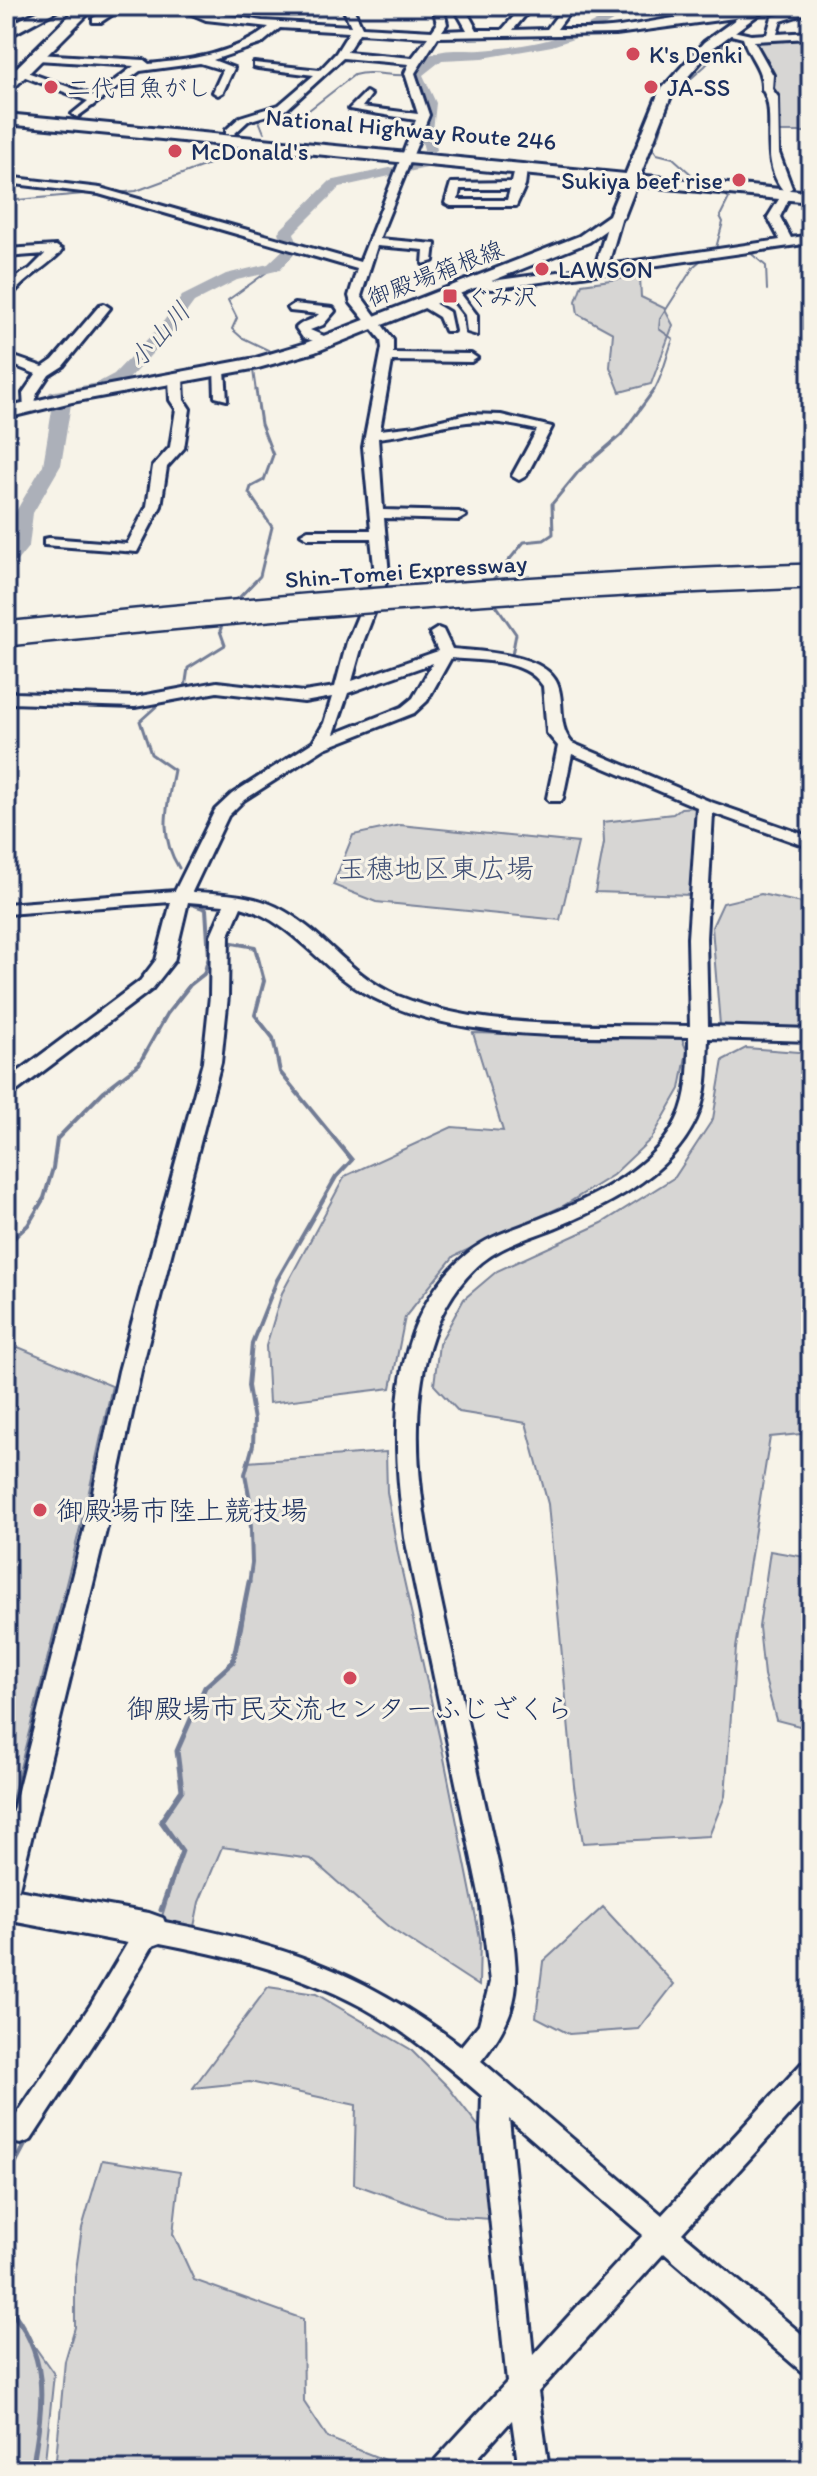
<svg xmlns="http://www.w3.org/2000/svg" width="817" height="2476" font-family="Itim,'Klee One',sans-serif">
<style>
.green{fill:#d7d6d4;stroke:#798299;stroke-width:2}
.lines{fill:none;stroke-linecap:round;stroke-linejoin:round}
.stream-far3{stroke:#727c95;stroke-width:2}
.stream-far2{stroke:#727c95;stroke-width:3}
.stream-far1{stroke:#727c95;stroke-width:4}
.stream{stroke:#727c95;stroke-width:5}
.river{fill:#acb0b9;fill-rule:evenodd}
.minor-casing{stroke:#1b2f5e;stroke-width:6}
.major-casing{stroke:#1b2f5e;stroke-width:6}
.highway-casing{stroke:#1b2f5e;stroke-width:6}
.minor{fill:#f7f3e8;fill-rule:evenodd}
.major{fill:#f7f3e8;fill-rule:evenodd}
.highway{fill:#f7f3e8;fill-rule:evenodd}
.highway-bridge-casing{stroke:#1b2f5e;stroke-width:28;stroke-linecap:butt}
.highway-bridge{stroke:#f7f3e8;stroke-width:23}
.poi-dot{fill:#d1495b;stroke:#f7f3e8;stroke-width:3}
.labels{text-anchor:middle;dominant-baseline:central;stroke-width:6;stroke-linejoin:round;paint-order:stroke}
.far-poi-label{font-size:24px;fill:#1b2f5e;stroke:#f7f3e8;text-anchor:start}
.far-street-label{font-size:24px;fill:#1b2f5e;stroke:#f7f3e8}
.far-water-label{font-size:26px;font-style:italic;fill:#465679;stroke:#f7f3e8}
.park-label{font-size:28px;fill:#415076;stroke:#f7f3e8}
.poi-label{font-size:28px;fill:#1b2f5e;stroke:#f7f3e8;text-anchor:start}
</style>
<rect width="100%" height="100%" fill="#f7f3e8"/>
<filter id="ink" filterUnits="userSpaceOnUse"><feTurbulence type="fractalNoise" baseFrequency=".0125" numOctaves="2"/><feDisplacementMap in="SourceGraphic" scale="16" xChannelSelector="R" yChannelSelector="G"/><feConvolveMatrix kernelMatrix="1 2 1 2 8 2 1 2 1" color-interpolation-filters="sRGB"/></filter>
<g filter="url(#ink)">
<path class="green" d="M811,36V132H778L771,74L751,42Z
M640,276L641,297L664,308L673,325L651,384L620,392L610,367L613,333L578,314L576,301L582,284Z
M697,807L692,895L595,892L604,843L603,822L673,814L681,808Z
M400,825L578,843L560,920L376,902L333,885L353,835Z
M761,894L811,905V1028L720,1025L712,927L723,903Z
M473,1033L682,1039L687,1051L680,1089L652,1138L613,1175L563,1206L454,1256L405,1317L391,1388L269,1403L266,1346L282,1293L345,1176L452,1127L503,1131Z
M746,1048L811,1053V1433L770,1437L736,1648L725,1796L709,1836L583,1843L574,1786L548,1504L526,1423L459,1412L434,1385L439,1344L464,1299L497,1271L602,1223L675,1177L713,1119L723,1060Z
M6,1342L112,1386L88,1496L6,1824Z
M386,1452L387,1492L398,1554L443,1753L480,1938L479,1986L390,1928L311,1859L222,1847L199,1902L194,1927L160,1923L182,1851L161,1821L182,1789L177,1751L205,1687L233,1662L242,1628L252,1563L250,1509L245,1474L247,1462Z
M770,1551L811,1558V1729L776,1720L764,1675L759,1627Z
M603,1907L674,1984L639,2029L569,2034L536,2017L543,1962Z
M268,1987L316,1994L410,2049L448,2087L479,2127L491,2219L445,2216L354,2184L356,2105L250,2082L193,2088Z
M102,2160L180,2172L173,2234L194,2280L303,2319L304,2402L328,2438L410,2470H55L65,2361L75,2327V2277L82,2228Z
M6,2306L54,2374L44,2470H6Z"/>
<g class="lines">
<path class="stream-far3" d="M754,17L783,6
M264,133L258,118L309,110L354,75C374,69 395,79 416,74
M692,175L673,158L657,154L652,147L659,136L668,104L676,92L705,66L735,32
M116,193L136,191L247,150
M6,201L95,193
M748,251L766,266L767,290
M274,267L228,300L237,318L232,329L241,337L274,353
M256,392L253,370L257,367
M653,392C663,377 666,357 673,339L659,329L660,319L694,266L716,248L723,222L720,216L729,198L721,191"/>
<path class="stream-far2" d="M491,582L524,542L544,540L553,534L552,504L579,471L621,435L654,390
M494,602L516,634L512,655
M234,603L260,576L272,527L249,493L251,487L264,480L273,455L261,424L256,390
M185,688L188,668L225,645L220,631L224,621
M160,703L140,721L151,754L174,770C167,807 158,834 179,868
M192,904L198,906"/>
<path class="stream-far1" d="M227,942L255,947L264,981L255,1015L273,1038L280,1072L352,1160L336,1177L277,1280L252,1343L248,1386L254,1420L253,1445L245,1474L250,1500L252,1563L249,1584
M6,1245L28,1225L44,1198L53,1168L57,1139L104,1091L139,1064L167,1014L190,985L204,974L209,957L206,909L192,904"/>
<path class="stream" d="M161,1910L182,1851L161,1821L182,1790L177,1751L205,1687L233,1662L249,1582
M6,2180L27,2140
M6,2303C52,2358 43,2403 32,2470"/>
<path class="river" d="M605,6H619L616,19L591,33L552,46L483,58L442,60L423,75L436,103L433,131L437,150L430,154L425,153L419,131L422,103L409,74C414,68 420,61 426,57C443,47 463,51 481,50C521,47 572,39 605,15Z
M426,160L431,161V167L340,187L294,233L297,242L292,246L298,250L280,270L237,280L194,302L172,332L126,382L108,391L67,399L71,404L61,465L33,513L29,546L13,566L6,568V550L11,545L15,513L43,465L53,404L47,396L50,392L97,383L114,374L160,326L182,296L226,274L268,264L287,246L281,242L278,232L281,229L330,181Z"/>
<defs>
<path id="minor" d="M51,6H65L6,38V30L21,19Z
M113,6H125L101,22H93V18Z
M173,6L262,21L351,26L342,6H352L362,27L432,31L437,24L433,6H443L447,24L442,31L467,30L455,9L458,6H470L466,10L477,30H502L523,6H533L513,30L547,29L564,6H574L557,29C578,29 599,30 620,27C645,24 731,5 749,16L616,34L438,37L415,73L429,115L379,239L435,244L433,261L423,264L424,250L377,246L361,296L393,340V353L471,354L477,358L471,362L392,361L380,430L416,426L467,414L501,415L552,427L526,476L519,480L512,476L537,430C514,425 490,420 467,422C438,425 408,435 378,438L383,510L459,512L466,516L459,520L384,518L389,575L363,642L352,681L438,651L430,633L438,628L443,630L452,649C481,652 551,653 559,689C564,709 558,726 572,743L711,802L811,837V848L713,813L706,938L708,1026L811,1029V1041L708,1038C707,1061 708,1087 700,1110C678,1170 614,1203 559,1226C533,1237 504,1244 482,1262C435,1302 419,1366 418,1426C416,1495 433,1562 447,1629C462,1696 476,1764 491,1831C501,1879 516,1930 516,1980C516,2011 499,2039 481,2061L662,2215L802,2063L811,2060V2091L682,2233L811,2342V2375L801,2371L664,2253L538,2392L549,2470H519L512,2420L467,2470H432L436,2459L507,2382L481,2130L482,2096C445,2064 407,2032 364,2008C299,1972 227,1956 155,1942L108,2022L31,2140L21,2144L6,2141V2115L15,2117L90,2006L140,1922L149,1919C274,1942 359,1968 461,2046L479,2024L490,1982L480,1898L405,1538C392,1441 384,1323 468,1253C488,1236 515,1229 539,1219C592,1198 660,1167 681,1110C689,1087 689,1061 689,1037C586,1034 465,1045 370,996C321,971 295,922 241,907L229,935L228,996L221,1062L141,1371L112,1506L19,1888L15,1896L6,1899V1838L90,1506L119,1371L203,1062L210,996L211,935L224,905L188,902L174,961L152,989L13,1094L6,1096V1081L140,981L156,960L171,902L6,914V904L175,891L215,810L232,794L313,742L324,723L332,697L304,702L217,692L135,707L9,703L6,702V687L15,693L135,697L217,682L304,692L335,687L347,642L375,575L371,538H308L301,534L308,530H371L363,447L382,348L381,340L351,303L349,296L357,269L99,194L6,183V177L100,188L360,262L416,120L349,109L366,92L371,95L362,107L418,114L405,73L409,64L343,58L287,109L248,121L234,134H226V130L240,117L279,105L314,75L258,68L254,67V63L320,70L336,53L349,32L280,28L261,44L213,60L234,68L223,92L218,95L213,92L223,70L200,63L140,71L77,117L72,114L88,101L15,73L24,71L94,96L134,66L37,60L32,57L37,54L144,60L149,64C190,60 236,54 269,27L206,20ZM359,33L428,37L412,58L347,52ZM451,658C480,661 525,658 543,686L547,733L558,746L547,798L549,801H561L563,798L572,754L697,807L688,938L690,1026C595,1023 488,1032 398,996C351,976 328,937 286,912C259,895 223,893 192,892L228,816L244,800L325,748L414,713L427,701ZM433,663L413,698L402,707L334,734L348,693ZM509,2119L643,2235L533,2355Z
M811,6V12L781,21L777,34L811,32V38L754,41L773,75L772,89L778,97L779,153L792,188L787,191L791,194L780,217L791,238L811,235V243L492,289L468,287L466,284L472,280L492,281L595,267L610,217L616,213L622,217L608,265L780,240L768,217L784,191C757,160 779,113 762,89C763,68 749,58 743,38L719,32L724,29L751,35L767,34L772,17Z
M521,166L527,169L525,186L516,206H451L445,203L451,183L512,182L515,169ZM460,189H510L507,200H458Z
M56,246L62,250L60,253C45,268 21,281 10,298L6,299L9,281L30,269L45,254L6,257V249Z
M449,289H457L477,315V335L467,332L465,315L447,292Z
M421,300H429L449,312L453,331H445L439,317L421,306Z
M104,304L110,308L63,366L49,375L37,393L34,409H24L23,393L36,374L6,362V354L43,367L53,360L100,305Z
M294,304L333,308L335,311L323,325L310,330L331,339V345L303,338L296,328C302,321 313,321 319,314L290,311L288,308Z
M214,367L225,370L227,400L215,397Z
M176,374L183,378L184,400L190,409L184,448L167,467L161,506L137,552L44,545V539L49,538L127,544L147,506L153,466L170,447L176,409L170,400L169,378Z"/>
<path id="major" d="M754,6H770L713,48L671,96L624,217L589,242L315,352L258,368L72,402L6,418V408L72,392L256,358L303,344L579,236L609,215L659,92L704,42Z"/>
<path id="highway" d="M79,6H96L12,90L6,92V78Z
M6,114L811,192V202L6,124Z
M6,1888L149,1913L163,1918L168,1930L163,1942L149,1947L6,1920Z"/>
</defs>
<use href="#minor" class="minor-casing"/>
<use href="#major" class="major-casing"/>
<use href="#highway" class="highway-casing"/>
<use href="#minor" class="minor"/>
<use href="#major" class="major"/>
<use href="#highway" class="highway"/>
<defs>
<path id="highway-bridge" d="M6,634C274,606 542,585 811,576"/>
</defs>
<use href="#highway-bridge" class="highway-bridge-casing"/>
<use href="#highway-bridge" class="highway-bridge"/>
</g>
</g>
<g class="poi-dot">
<circle cx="633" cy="54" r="8"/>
<circle cx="51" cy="87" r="8"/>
<circle cx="651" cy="87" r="8"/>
<circle cx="175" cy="151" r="8"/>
<circle cx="739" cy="180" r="8"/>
<circle cx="542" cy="269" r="8"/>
<rect x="442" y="288" width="16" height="16" rx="4"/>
<circle cx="40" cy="1510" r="8"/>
<circle cx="350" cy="1678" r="8"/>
</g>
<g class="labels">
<g class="far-poi-label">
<text x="649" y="54">K's Denki</text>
<text x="67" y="87">二代目魚がし</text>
<text x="667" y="87">JA-SS</text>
<text x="191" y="151">McDonald's</text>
<text x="723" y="180" text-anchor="end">Sukiya beef rise</text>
<text x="558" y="269">LAWSON</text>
<text x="466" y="296">ぐみ沢</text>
</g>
<g class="far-street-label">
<text transform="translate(411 129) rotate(5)">National Highway Route 246</text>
<text transform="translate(435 273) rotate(-21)">御殿場箱根線</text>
<text transform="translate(406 571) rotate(-4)">Shin-Tomei Expressway</text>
</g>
<g class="far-water-label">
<text transform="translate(159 335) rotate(-48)">小山川</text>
</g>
<g class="park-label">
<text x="436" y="868">玉穂地区東広場</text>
</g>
<g class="poi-label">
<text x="56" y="1510">御殿場市陸上競技場</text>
<text x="350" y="1708" text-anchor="middle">御殿場市民交流センターふじざくら</text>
</g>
</g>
<rect width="817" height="2476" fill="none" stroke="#f7f3e8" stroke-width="32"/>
<rect x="16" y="16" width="785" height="2444" fill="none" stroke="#1b2f5e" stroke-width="3" filter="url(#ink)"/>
</svg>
